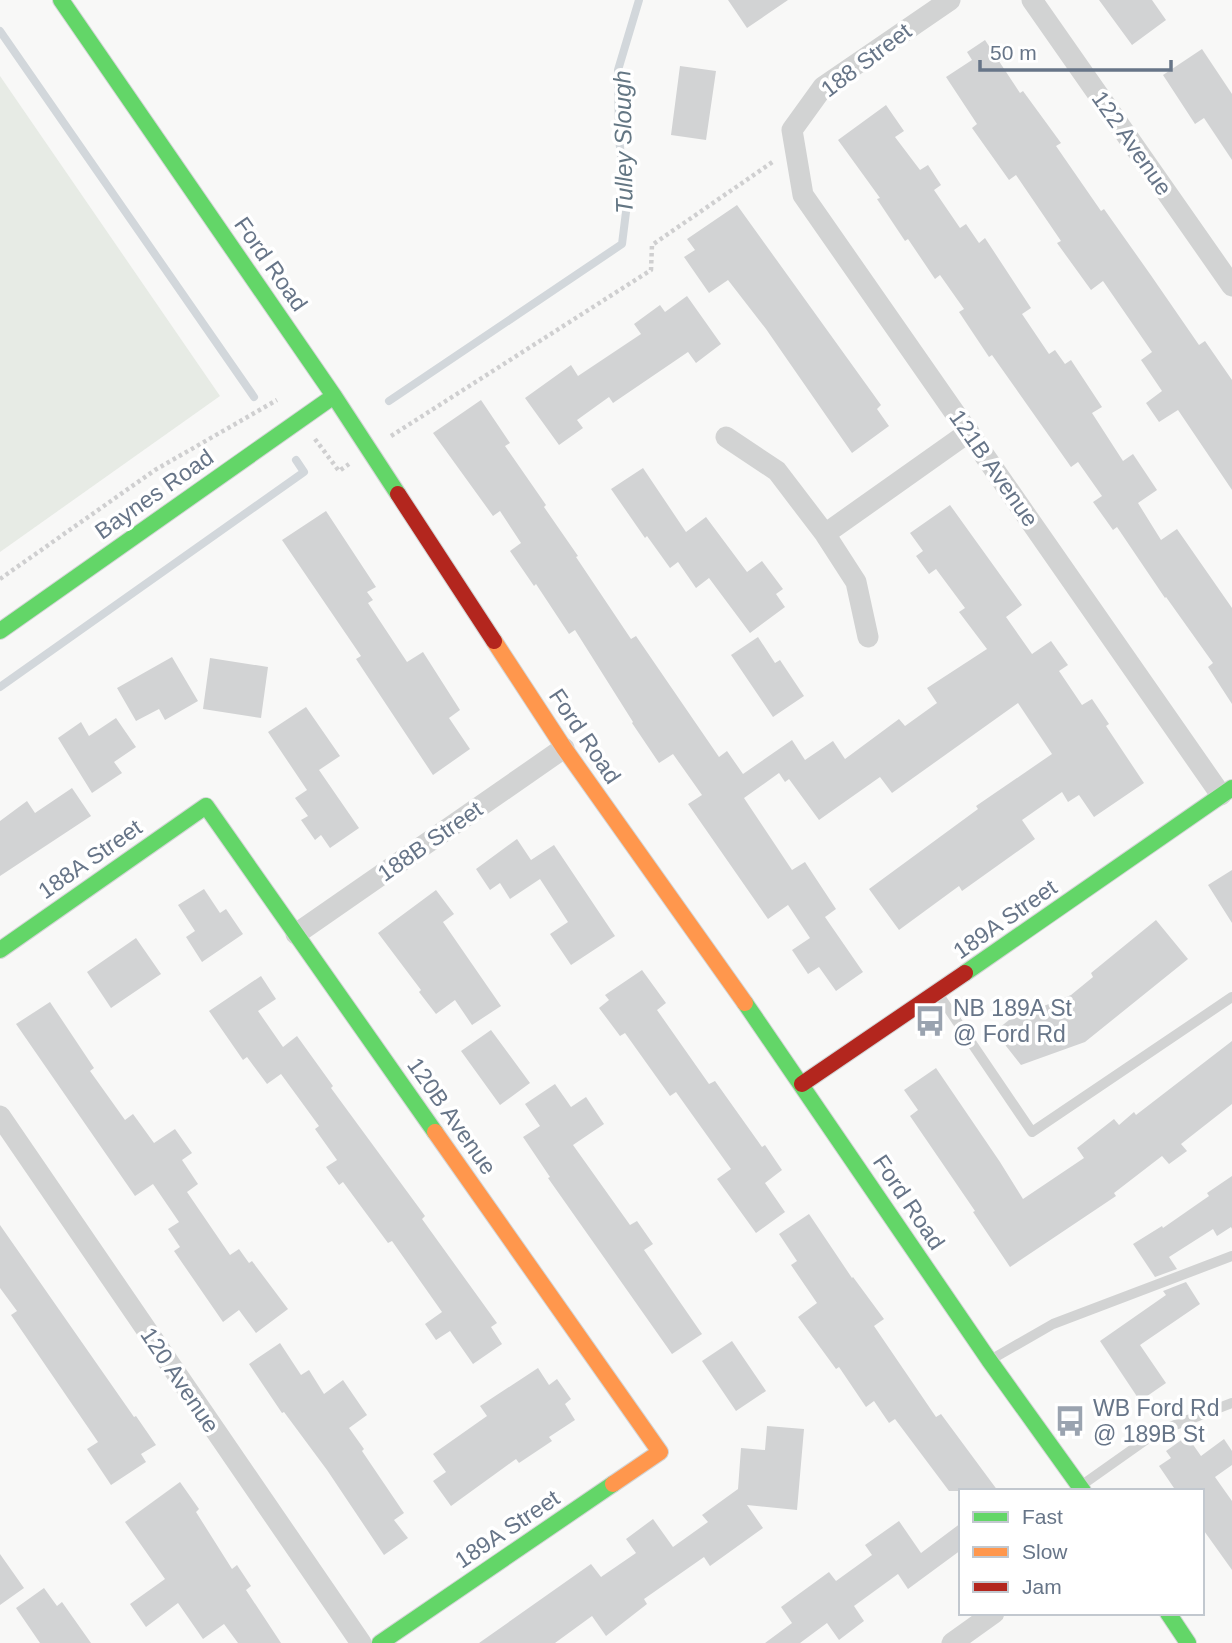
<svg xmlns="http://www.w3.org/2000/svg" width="1232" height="1643" font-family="Arial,sans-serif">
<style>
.green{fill:#e7ebe5}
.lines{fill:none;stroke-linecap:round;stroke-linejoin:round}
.stream{stroke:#d2d7db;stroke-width:8}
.building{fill:#d2d3d4}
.fast-casing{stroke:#d3d5d6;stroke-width:18}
.slow-casing{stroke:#d3d5d6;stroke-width:18}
.jam-casing{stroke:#d3d5d6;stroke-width:18}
.path{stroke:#cfcfd0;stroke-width:4.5;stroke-dasharray:3.5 3.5;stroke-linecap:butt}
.lane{stroke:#d2d3d3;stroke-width:10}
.street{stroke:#d2d3d3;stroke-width:21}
.fast{stroke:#63d668;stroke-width:16}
.slow{stroke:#ff974d;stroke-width:16}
.jam{stroke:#b3261e;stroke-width:16}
.labels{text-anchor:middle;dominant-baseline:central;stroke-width:7;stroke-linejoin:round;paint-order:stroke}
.street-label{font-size:23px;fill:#677588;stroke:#fff}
.poi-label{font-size:23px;fill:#677588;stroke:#fff;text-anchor:start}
.water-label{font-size:24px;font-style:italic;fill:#637683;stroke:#fff}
</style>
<rect width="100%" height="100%" fill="#f8f8f7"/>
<path class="green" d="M0,76L220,396L0,552Z"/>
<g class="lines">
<path class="stream" d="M0,31L254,397
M389,401L622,244L627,204L619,139L618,70L639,0
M0,687L304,472L296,460"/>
</g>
<path class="building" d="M728,0H788L747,28Z
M1099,0H1152L1166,20L1132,45Z
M985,40L1020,93L1023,91L1061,143L1056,146L1101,211L1104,209L1150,274L1199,345L1205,341L1232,380V490L1178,410L1159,422L1146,403L1162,391L1141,360L1152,352L1103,281L1091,290L1057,243L1061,241L1016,175L1009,180L972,128L977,124L946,77L972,60L967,52Z
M1202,49L1232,94V160L1204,118L1195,124L1163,75Z
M680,66L716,71L706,140L671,135Z
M886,105L904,131L895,137L920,170L928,165L941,185L934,190L960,228L966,224L979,243L985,238L1031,308L1022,314L1049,354L1055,350L1065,364L1071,360L1102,407L1092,413L1123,461L1133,454L1157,490L1138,503L1161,540L1177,529L1232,608V704L1208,667L1213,663L1166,597L1165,598L1117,527L1113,530L1093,502L1102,496L1078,462L1071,467L992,355L989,357L959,312L964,309L940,275L935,279L908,239L905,241L877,199L880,198L838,140Z
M737,205L881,405L877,409L889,426L852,453L766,329L728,280L709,293L684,257L695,250L687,239Z
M687,296L721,344L696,363L688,352L613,403L609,397L577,420L583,428L559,445L525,398L571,365L578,376L641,334L634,324L660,305L665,312Z
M481,400L510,443L505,446L546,505L544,507L578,556L576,557L631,639L636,636L719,757L727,751L743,774L792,740L805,760L833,741L845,759L899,719L905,726L937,703L927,688L987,649L959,612L965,608L936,569L929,574L916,556L923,551L910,533L950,505L1022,605L1006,617L1032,654L1051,641L1068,665L1059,671L1082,705L1092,699L1109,724L1106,726L1144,783L1094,817L1079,795L1068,802L1062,792L1022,820L1035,839L962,891L959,886L899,930L869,889L978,809L976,806L1052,754L1018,703L892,793L880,777L819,820L789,779L785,782L779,773L744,798L792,870L805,862L836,909L825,917L863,972L836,991L819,967L808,974L792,950L810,938L788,905L768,919L688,804L702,795L673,754L659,763L632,723L633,722L575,630L569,634L536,584L534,586L510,551L521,543L500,511L493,516L433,433Z
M643,468L686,532L706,517L747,572L762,561L783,589L776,594L785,607L750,633L709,578L696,588L678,562L670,568L647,536L645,538L611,489Z
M326,511L376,587L367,592L373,600L368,603L407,662L423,652L460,710L449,718L470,749L433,775L356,659L361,656L282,540Z
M758,637L775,663L780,660L804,696L773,717L731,655Z
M172,657L198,701L165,720L159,709L136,721L117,688Z
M210,658L268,667L261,718L203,709Z
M306,707L340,756L319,770L359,828L330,848L321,835L315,840L301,820L308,816L295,798L307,790L268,732Z
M116,718L136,747L114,762L122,773L92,793L58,738L81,722L89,736Z
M72,788L91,816L0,876V821L27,801L35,813Z
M517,839L531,860L554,845L615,936L571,965L550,934L568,922L540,879L510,899L500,883L490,890L476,869Z
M1232,870V923L1208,885Z
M204,889L220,913L226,909L243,934L202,962L186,937L195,931L178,905Z
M436,890L454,914L443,922L501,1006L472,1025L455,1000L436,1014L419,992L421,990L378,933Z
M1156,920L1188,959L1085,1042L1021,1065L1006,1046L999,1028L1009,1020L1071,995L1093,977L1091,973Z
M136,938L161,974L111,1008L87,972Z
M642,970L666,1003L657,1010L709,1084L715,1081L762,1147L765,1145L782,1170L765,1183L785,1212L756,1233L717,1179L731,1169L676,1092L670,1096L625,1033L620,1036L599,1008L609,1000L605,995Z
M261,976L276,999L258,1011L283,1047L297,1036L333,1086L331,1088L425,1216L422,1219L497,1323L491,1327L502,1344L473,1364L450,1331L436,1340L425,1324L442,1312L392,1241L388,1243L343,1182L339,1185L326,1167L337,1160L315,1129L319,1126L281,1074L267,1084L247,1057L243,1060L209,1011Z
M50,1002L94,1068L90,1071L125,1120L133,1114L154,1143L175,1129L192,1153L182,1160L198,1184L187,1192L230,1255L239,1249L249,1263L252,1261L288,1309L256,1333L239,1310L223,1322L174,1251L180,1247L168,1229L179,1222L153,1184L135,1196L16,1024Z
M491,1030L530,1083L500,1105L461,1051Z
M1232,1041V1104L1181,1144L1187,1151L1169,1164L1162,1156L1114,1193L1116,1196L1010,1267L973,1212L975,1211L910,1116L918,1110L904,1090L936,1068L1000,1162L1023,1199L1084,1158L1077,1148L1114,1119L1119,1125L1134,1112L1136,1115Z
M555,1084L571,1107L586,1097L604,1124L573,1145L630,1225L637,1221L653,1244L644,1250L702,1334L672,1354L548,1178L550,1177L523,1137L540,1126L525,1104Z
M1232,1176V1229L1231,1227L1217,1236L1213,1229L1169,1257L1177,1269L1155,1277L1133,1244L1162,1226L1163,1228L1209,1196L1207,1193Z
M809,1214L852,1278L853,1277L884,1319L874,1326L936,1417L941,1414L998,1491H949L895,1419L889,1423L874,1401L866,1407L839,1367L836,1369L798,1317L817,1303L791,1265L797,1261L779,1234Z
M0,1225L134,1417L136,1416L156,1445L141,1454L146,1462L111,1485L87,1449L98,1442L11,1315L17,1311L0,1288Z
M1186,1282L1200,1304L1140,1345L1166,1383L1140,1401L1100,1341L1166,1295L1163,1291Z
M732,1341L766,1391L736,1411L702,1361Z
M280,1343L301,1375L309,1370L324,1394L343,1380L367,1415L349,1428L364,1449L362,1451L404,1513L394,1520L408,1538L384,1555L327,1470L284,1412L282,1413L249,1364Z
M538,1368L549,1385L557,1379L571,1399L565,1404L575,1420L549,1437L552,1441L519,1463L516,1459L451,1506L433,1481L446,1472L433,1454L487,1416L480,1406Z
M767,1426L804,1429L797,1510L747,1505L763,1528L710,1566L704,1557L644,1599L647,1604L606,1636L592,1616L555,1643H479L591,1564L601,1577L636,1553L626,1539L653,1519L673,1547L708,1522L702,1515L738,1489L741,1448L765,1450Z
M1187,1436L1201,1456L1224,1439L1232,1451V1465L1215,1477L1232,1501V1570L1202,1528V1491H1176L1159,1466L1171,1458L1166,1451Z
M180,1482L199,1509L196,1512L232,1569L237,1565L251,1586L246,1590L281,1643H238L224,1624L203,1639L178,1603L146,1627L130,1604L165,1579L125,1522Z
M899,1521L921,1553L961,1523V1550L908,1589L898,1574L854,1606L864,1621L839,1640L827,1623L800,1643H765L792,1623L781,1607L829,1572L836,1581L872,1555L865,1545Z
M0,1554L24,1588L0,1605Z
M44,1588L57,1606L62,1602L91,1643H40L16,1608Z"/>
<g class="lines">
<defs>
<path id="fast" d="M61,0L334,396L398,494
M0,631L334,396
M0,950L206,806L435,1132
M965,973L1232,788
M745,1003L989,1360L1083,1491
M1168,1613L1188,1643
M380,1643L613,1484"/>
<path id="slow" d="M494,641L564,748L745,1003
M435,1132L660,1452L613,1484"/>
<path id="jam" d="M398,494L494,641
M802,1084L965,973"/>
</defs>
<use href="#fast" class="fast-casing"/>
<use href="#slow" class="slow-casing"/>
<use href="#jam" class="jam-casing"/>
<path class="path" d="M391,436L651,270L652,245L774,161
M315,439L339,471L349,464
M0,579L155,470L277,400"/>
<path class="lane" d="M939,995L1032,1132L1232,997
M992,1359L1053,1324L1232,1256
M1082,1485L1157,1432L1232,1403"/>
<path class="street" d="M950,0L823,87L792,130L803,195L1221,795
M1032,0L1232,286
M726,437L777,471L825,534L856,582L868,637
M825,534L969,432
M296,934L564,748
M0,1116L361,1643
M952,1643L994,1613"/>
<use href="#fast" class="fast"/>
<use href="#slow" class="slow"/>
<use href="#jam" class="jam"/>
</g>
<defs>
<symbol id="bus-bare" viewBox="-9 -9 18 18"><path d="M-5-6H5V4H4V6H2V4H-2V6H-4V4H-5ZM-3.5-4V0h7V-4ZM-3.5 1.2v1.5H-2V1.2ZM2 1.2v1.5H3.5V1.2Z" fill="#9aa3af" stroke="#fff" stroke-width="2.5" paint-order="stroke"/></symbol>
</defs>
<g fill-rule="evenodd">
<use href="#bus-bare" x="908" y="999" width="44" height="44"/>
<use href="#bus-bare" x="1048" y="1399" width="44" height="44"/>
</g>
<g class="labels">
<g class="street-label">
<text transform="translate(866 60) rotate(-37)">188 Street</text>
<text transform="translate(1132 143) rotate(55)">122 Avenue</text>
<text transform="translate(271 264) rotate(55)">Ford Road</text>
<text transform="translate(994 468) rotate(55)">121B Avenue</text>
<text transform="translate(154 494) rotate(-35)">Baynes Road</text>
<text transform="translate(585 736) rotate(56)">Ford Road</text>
<text transform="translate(430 841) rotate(-35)">188B Street</text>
<text transform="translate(90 859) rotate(-35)">188A Street</text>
<text transform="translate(1005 919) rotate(-35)">189A Street</text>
<text transform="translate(452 1116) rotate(55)">120B Avenue</text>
<text transform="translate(909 1202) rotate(56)">Ford Road</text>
<text transform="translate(180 1380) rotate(56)">120 Avenue</text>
<text transform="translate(507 1529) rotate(-34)">189A Street</text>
</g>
<g class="poi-label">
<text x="953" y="1008">NB 189A St<tspan x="953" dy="26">@ Ford Rd</tspan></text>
<text x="1093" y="1408">WB Ford Rd<tspan x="1093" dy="26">@ 189B St</tspan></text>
</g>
<g class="water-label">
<text transform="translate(623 142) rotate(-91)">Tulley Slough</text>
</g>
</g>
<rect x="959" y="1489" width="245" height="126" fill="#ffffff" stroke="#c2c8cf" stroke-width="2"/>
<rect x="973" y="1512" width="35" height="10" fill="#63d668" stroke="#c2c8cf" stroke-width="2"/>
<text x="1022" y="1524" font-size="21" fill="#677588">Fast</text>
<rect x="973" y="1547" width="35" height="10" fill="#ff974d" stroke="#c2c8cf" stroke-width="2"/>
<text x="1022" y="1559" font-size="21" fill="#677588">Slow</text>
<rect x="973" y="1582" width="35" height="10" fill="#b3261e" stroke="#c2c8cf" stroke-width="2"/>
<text x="1022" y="1594" font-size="21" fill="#677588">Jam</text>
<path d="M980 60v10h191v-10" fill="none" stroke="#677588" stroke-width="3.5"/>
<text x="990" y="60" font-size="21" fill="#677588" stroke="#ffffff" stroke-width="5" paint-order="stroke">50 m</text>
</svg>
